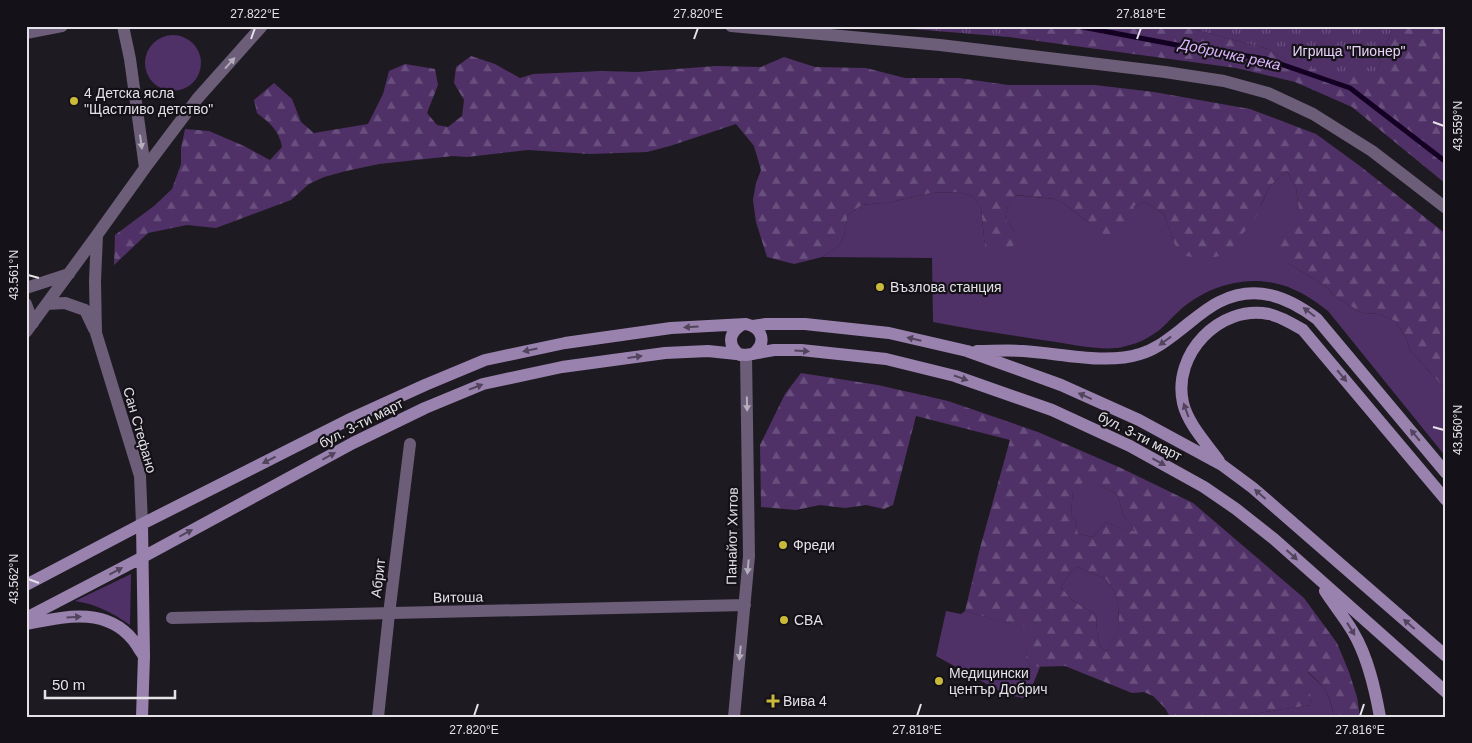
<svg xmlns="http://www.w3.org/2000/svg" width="1472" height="743" font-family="Arial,sans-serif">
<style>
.grass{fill:#503167}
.forest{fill:url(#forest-firs);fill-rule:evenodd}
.park{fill:url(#park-tufts)}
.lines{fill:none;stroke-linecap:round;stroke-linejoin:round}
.stream{stroke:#140023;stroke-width:5}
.street{stroke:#6c5d79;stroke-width:12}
.secondary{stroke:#9a82af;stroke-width:12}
.oneway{fill:#b4adbb}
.oneway2{fill:#51445c}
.ticks{fill:none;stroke:#e4e2e7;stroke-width:2}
.poi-dot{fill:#caba39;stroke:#151118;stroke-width:2}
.labels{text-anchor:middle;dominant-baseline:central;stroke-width:4.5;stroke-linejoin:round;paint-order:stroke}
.park-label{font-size:14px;fill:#e7d4f9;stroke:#151118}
.poi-label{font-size:14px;fill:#e4e2e7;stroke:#151118;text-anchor:start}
.street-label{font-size:14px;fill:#e4e2e7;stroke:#151118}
.water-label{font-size:15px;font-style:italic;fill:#ddb6ff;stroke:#151118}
.neatline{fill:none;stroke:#e4e2e7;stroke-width:2}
.ticks-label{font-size:12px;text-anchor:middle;fill:#e4e2e7}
</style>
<defs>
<pattern id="forest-firs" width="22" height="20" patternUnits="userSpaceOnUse" patternTransform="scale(1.25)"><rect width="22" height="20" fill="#503167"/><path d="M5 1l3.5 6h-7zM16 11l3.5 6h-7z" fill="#694f7d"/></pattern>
<pattern id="park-tufts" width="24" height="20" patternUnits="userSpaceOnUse" patternTransform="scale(1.25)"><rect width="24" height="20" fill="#503167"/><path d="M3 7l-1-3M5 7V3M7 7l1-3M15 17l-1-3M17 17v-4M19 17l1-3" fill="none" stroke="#694f7d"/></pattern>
</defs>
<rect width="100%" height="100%" fill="#1e1a21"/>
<path class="grass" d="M145 63a28 28 0 1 1 56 0a28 28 0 1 1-56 0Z
M1287,171L1296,188L1299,210L1286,262L1324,285L1336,297L1362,313L1379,314L1395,321L1406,337L1410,350L1446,390V457L1328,311C1314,300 1299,290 1282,285C1247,274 1207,286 1180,310C1171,318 1163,329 1152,335C1142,342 1129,346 1117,348C1095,350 1071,344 1049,341C1011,335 972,330 933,322L932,258L822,257L840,245L844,235L848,215L862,205L891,202L931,193L958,192L973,196L981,208L985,247L1015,232L1005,218L1008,206L1014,195L1055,199L1067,206L1089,223L1145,202L1164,214L1174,243L1261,206L1269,187Z
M1084,481L1103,487L1118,495L1123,515L1136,532L1121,529L1106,522L1093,537L1078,534L1076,522L1071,515L1073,489Z
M1077,567L1106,579L1114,591L1118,602L1119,627L1108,651L1102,649C1096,637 1097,629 1096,615L1072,600L1061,587L1070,573Z
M131,574L130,625C113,613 96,604 75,601Z
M946,611L961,614L965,611L1030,629L1026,657L1031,667H1040L1027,699L1005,694L936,656Z
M1307,672C1326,688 1329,692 1334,717H1247L1245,715L1311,705Z"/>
<path class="forest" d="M997,26H1174L1193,29L1268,49L1287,61L1377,71L1393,26H1446V184L1352,107L1295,82L1236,68L1009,37Z
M471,56L495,64L520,78L533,74L603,71L637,72L716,66L761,67L784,57L815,67L866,68L905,78H959L1008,85H1095L1154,92L1250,109L1316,134L1360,166L1446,234V390L1410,350L1406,337L1395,321L1379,314L1362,313L1336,297L1324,285L1286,262L1275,252L1299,210L1296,188L1287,171L1269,187L1256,217L1226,255L1201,259L1182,255L1174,243L1164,214L1145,202L1134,206L1132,228L1120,238L1110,239L1067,206L1055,199L1015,195L1008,206L1005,218L1015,232L1017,243C1003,252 1001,255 985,247L981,208L973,196L958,192L931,193L891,202L862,205L848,215L844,235L840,245L822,257L794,264L767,257L756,222L753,200L756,183L761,170L754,146L736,124L670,146L647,152L590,154L528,150L467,157L453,156L379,164L346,171L324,177L309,184L291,200L216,228L187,225L148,233L114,265L115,235L154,206L172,189L181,164V148L185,129L209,131L244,146L270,160L282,147C279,130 270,123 257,113L254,100L274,83L292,99L301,122L314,133L368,124L383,94L389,71L405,64L435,69L438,85L427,113L437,125L448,127L462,116L464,100L454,83L456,67Z
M801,373L878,385L948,401L1038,432L1121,468L1193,503L1304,598L1337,643L1349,672L1357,697L1360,717H1334C1330,694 1326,688 1308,672L1311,705L1246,715L1247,717H1170L1165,708L1153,696L1144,692L1132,693L1065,666L1031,667L1026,657L1029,629L965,611L980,548L1010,440L916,416L893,505L884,509L866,505L845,508L820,505L796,510L761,507L760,445L785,394ZM1084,482L1103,487L1118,495L1123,515L1135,531L1121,529L1106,522L1093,537L1078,534L1076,522L1071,515L1073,490ZM1077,567L1106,579L1114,591L1118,602L1119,626L1108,651L1102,649C1096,637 1097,629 1096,615L1072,600L1061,587L1070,573Z"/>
<path class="park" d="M876,26H997L1009,37Z
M1174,26H1393L1377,71L1345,77L1301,66L1287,61L1268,49L1193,29Z"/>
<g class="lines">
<path class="stream" d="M1077,26L1182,46L1266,59L1350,88L1446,162"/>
<path class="street" d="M123,26L130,59L145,168
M731,26L940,45L1165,72L1224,81L1268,93L1313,114L1372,151L1446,208
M26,33L62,26
M26,288L69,274
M26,304L33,323
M47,304L65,303L85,310L94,329
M26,332L97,235
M142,524L140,476L96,333L95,281L97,235L145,168L197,99L262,26
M172,618L745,605
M378,717L389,614L410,444
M734,717L749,556L746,355"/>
<path class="secondary" d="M753,326L766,324H805L889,333L967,351L1061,385L1139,420L1222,465L1253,488L1446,656
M977,351C993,351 1008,350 1023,351C1059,353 1105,365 1140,354C1155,350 1167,340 1179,331C1192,321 1205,309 1219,302C1255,284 1287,296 1317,319L1446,473
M740,355C728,346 728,334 740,326
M1219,461C1206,443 1188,424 1183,403C1172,354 1220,304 1269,314C1282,317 1293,324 1303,330L1446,500
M26,585L142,524L348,420L425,385L485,360L565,343L671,328L746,324C763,328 767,343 753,354
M1325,591C1334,605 1345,618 1353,632C1368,657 1375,689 1380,717
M26,618L143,557L353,443L425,408L483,384L562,367L665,353L708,351L746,355L774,350H801L886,359L955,376L1052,410L1130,446L1204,487L1236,509L1274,539L1446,692
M26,624C64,617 105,606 133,640C137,645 140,651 144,656
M142,717L144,656L142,524"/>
</g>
<defs><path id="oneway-solid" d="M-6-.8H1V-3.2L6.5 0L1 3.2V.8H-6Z" transform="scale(1.25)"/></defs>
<g class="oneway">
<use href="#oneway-solid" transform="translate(230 63) rotate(-48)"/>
<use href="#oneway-solid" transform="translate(141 142) rotate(82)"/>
<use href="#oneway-solid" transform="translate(747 404) rotate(89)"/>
<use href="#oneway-solid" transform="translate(748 567) rotate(95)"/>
<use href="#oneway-solid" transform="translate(740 653) rotate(96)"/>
</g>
<g class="oneway2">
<use href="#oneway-solid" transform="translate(1309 312) rotate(-143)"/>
<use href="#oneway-solid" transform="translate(691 327) rotate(177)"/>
<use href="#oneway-solid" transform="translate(914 339) rotate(-167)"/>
<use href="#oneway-solid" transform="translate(1165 341) rotate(144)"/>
<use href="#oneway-solid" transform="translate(530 350) rotate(168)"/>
<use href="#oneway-solid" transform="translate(802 351) rotate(4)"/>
<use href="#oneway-solid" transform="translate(635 357) rotate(-8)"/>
<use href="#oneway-solid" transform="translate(1342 376) rotate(50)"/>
<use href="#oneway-solid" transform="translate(961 378) rotate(19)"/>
<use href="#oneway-solid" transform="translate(476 387) rotate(-21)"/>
<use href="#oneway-solid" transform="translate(1085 396) rotate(-156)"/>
<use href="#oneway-solid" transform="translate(1186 410) rotate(-110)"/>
<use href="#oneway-solid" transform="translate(1415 435) rotate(-130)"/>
<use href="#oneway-solid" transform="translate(329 456) rotate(-28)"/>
<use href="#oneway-solid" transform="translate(269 460) rotate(153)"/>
<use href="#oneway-solid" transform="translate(1159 462) rotate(29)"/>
<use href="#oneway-solid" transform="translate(1260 494) rotate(-139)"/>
<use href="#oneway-solid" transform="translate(186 533) rotate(-28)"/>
<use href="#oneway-solid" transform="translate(1292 555) rotate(42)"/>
<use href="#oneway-solid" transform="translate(116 571) rotate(-28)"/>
<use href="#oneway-solid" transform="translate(74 617) rotate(-3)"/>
<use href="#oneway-solid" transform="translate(1409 624) rotate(-139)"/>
<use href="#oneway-solid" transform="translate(1351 629) rotate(58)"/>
</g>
<path class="ticks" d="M251,39L255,28M694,39L698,28M1137,39L1141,28M1433,122L1444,126M28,275L39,278M1433,427L1444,430M28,579L39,583M474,716L478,704M917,716L921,704M1360,716L1364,704"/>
<g class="poi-dot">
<circle cx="74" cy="101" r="5"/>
<circle cx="880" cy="287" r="5"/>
<circle cx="783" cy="545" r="5"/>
<circle cx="784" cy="620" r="5"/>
<circle cx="939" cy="681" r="5"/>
<path d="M770.5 693.5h5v5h5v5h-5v5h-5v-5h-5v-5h5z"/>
</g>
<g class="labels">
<g class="park-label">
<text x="1349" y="51">Игрища "Пионер"</text>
</g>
<g class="poi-label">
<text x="84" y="93">4 Детска ясла<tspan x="84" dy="16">"Щастливо детство"</tspan></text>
<text x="890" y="287">Възлова станция</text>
<text x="793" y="545">Фреди</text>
<text x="794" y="620">CBA</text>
<text x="949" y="673">Медицински<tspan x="949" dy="16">център Добрич</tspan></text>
<text x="783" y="701">Вива 4</text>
</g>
<g class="street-label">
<text transform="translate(361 423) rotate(-27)">бул. 3-ти март</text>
<text transform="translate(140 430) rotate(74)">Сан Стефано</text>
<text transform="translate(1140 436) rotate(27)">бул. 3-ти март</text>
<text transform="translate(732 536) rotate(-89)">Панайот Хитов</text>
<text transform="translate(378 578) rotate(-83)">Абрит</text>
<text transform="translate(458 597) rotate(-1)">Витоша</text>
</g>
<g class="water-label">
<text transform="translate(1230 54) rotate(12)">Добричка река</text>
</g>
</g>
<rect width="1472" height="743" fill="none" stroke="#151118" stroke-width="55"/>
<path d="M45 690v8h130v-8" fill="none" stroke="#e4e2e7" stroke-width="2.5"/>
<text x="52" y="690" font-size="15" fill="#e4e2e7" stroke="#151118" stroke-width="4" paint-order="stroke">50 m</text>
<rect x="28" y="28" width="1416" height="688" class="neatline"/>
<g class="ticks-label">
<text x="255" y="18">27.822°E</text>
<text x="698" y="18">27.820°E</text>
<text x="1141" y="18">27.818°E</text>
<text transform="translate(1458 126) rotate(-90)" y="4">43.559°N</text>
<text transform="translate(14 275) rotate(-90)" y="4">43.561°N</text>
<text transform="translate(1458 430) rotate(-90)" y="4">43.560°N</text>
<text transform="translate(14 579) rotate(-90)" y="4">43.562°N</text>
<text x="474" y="734">27.820°E</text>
<text x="917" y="734">27.818°E</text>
<text x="1360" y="734">27.816°E</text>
</g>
</svg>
